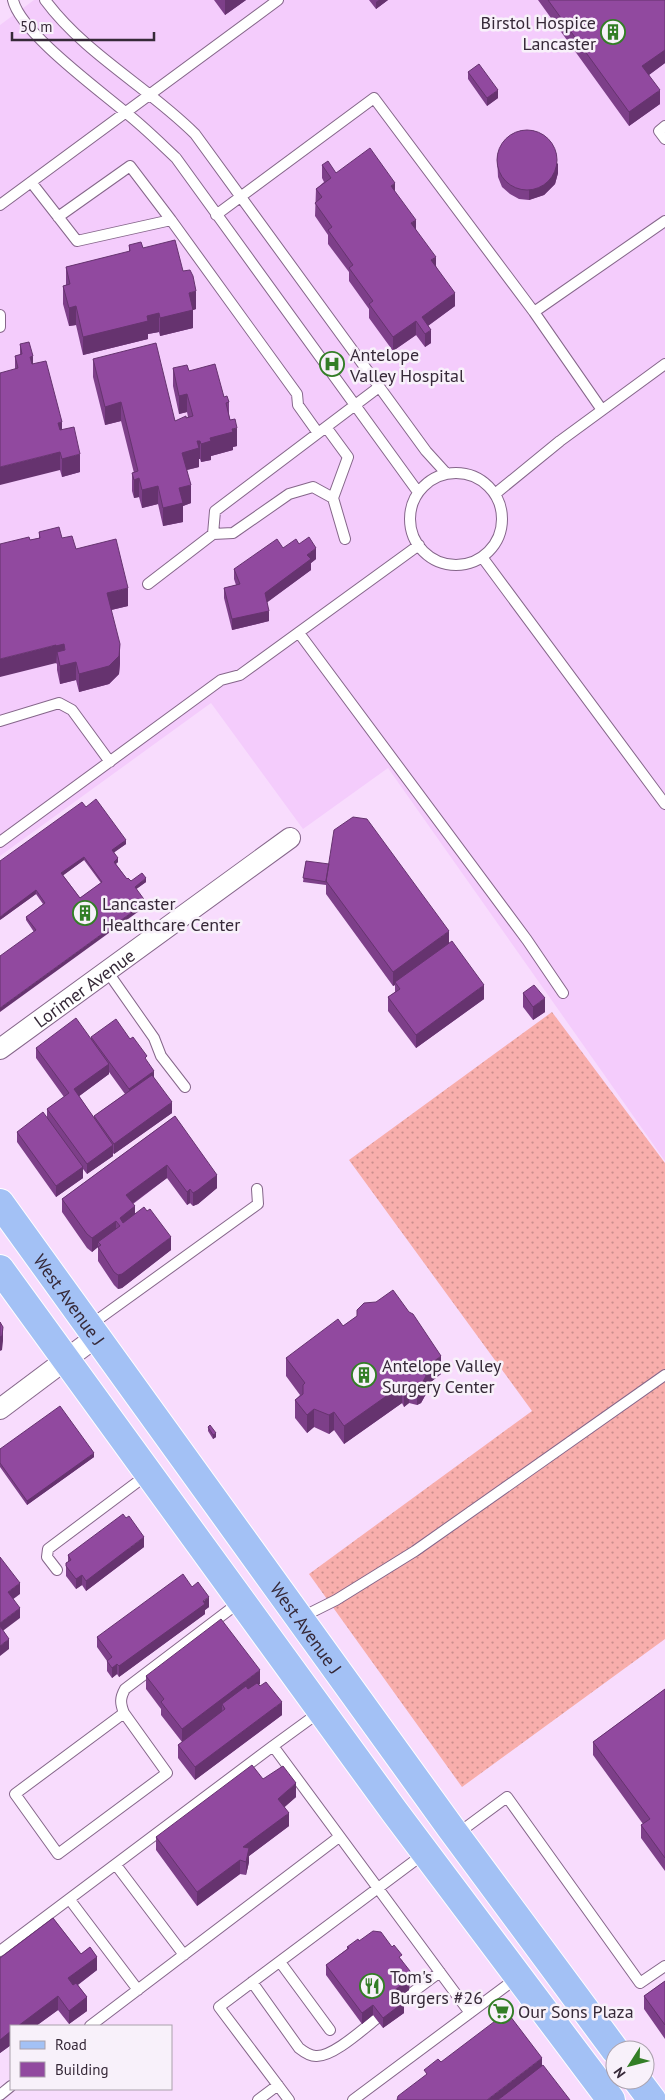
<svg xmlns="http://www.w3.org/2000/svg" width="665" height="2100" font-family="'PT Sans',sans-serif">
<style>
.built{fill:#f4ccfc}
.grass{fill:url(#grass-dots)}
.lines{fill:none;stroke-linecap:round;stroke-linejoin:round}
.lane-casing{stroke:#85668a;stroke-width:12}
.street-casing{stroke:#85668a;stroke-width:22}
.primary-casing{stroke:#fff;stroke-width:30}
.lane{stroke:#fff;stroke-width:10}
.street{stroke:#fff;stroke-width:20}
.primary{stroke:#a3c1f5;stroke-width:28}
.wall{fill:#7d3f89;fill-rule:evenodd}
.shaded-wall{fill:#66336f}
.building{fill:#91499f;stroke:#66336f;fill-rule:evenodd}
.labels{text-anchor:middle;dominant-baseline:central;stroke-width:5;stroke-linejoin:round;paint-order:stroke}
.poi-label{font-size:18px;fill:#362938;stroke:#f8f1fa;text-anchor:start}
.street-label{font-size:18px;fill:#362938;stroke:#f8f1fa}
</style>
<defs>
<pattern id="grass-dots" width="8" height="8" patternUnits="userSpaceOnUse" patternTransform="scale(1.25)"><rect width="8" height="8" fill="#f8aeac"/><path d="M2 2h.1M6 6h.1" fill="none" stroke="#ca8e8d" stroke-width="1.8" stroke-linecap="round"/></pattern>
</defs>
<rect width="100%" height="100%" fill="#f8dcfd"/>
<path class="built" d="M34,0H665V1161L388,768L303,829L211,703L0,856V25Z"/>
<path class="grass" d="M552,1012L665,1163V1639L462,1787L309,1574L532,1411L349,1160Z"/>
<g class="lines">
<defs>
<path id="lane" d="M13,0C20,32 98,89 125,112C143,126 159,142 176,158L418,492
M45,0C85,54 148,87 195,134L426,451L446,473
M665,126L659,131L665,139
M31,182L77,241L171,220L297,394L298,405L318,433
M0,205L278,0
M216,215L374,98L534,312
M58,217L130,166L171,220
M0,315V327
M602,410L534,312L665,221
M326,427L348,457L333,498L345,539
M410 519a46 46 0 1 1 92 0a46 46 0 1 1-92 0Z
M495,494L560,441L665,364
M213,534L233,533L289,494L313,487L333,498
M482,557L665,804
M148,584L213,534L215,511L379,387
M299,633L527,940L563,993
M0,721L59,703L72,710L110,762
M0,842L221,680L240,675L419,545
M107,971L154,1038L161,1056L185,1087
M89,1326L258,1204L257,1189
M57,1570L47,1557L48,1549L148,1474
M300,1618L336,1600L415,1551L665,1375
M124,1713L15,1794L58,1854L167,1773L124,1713C120,1703 120,1698 125,1689L241,1601
M273,1746L321,1711
M457,1834L507,1797L640,1983L665,1966
M116,1865L184,1955
M70,1900L138,1990
M0,1951L273,1746L470,2013
M280,1962L330,2030
M252,1982L299,2048C304,2052 310,2056 316,2056C333,2057 363,2029 376,2019
M397,2004L440,1972
M90,2026L339,1837
M0,2095L11,2086
M258,2100L278,2085
M289,2100L219,2007L425,1853
M353,2100L518,1977"/>
<g id="street">
<path id="s1" d="M0,1049L290,838"/>
<path d="M0,1409L96,1337"/>
</g>
<g id="primary">
<path id="s2" d="M0,1203L450,1827L615,2050"/>
<path d="M0,1269L394,1811L611,2100"/>
<path d="M637,2080L652,2100"/>
</g>
</defs>
<use href="#lane" class="lane-casing"/>
<use href="#street" class="street-casing"/>
<use href="#primary" class="primary-casing"/>
<use href="#lane" class="lane"/>
<use href="#street" class="street"/>
<use href="#primary" class="primary"/>
</g>
<path class="wall" d="M214,0H246L225,15Z
M369,0H388L376,9Z
M538,0H665V63L649,75L660,104L629,126Z
M468,72L498,98L487,106L468,79Z
M497,156L558,173L555,184L544,195L529,200L519,199L510,194L502,187L498,177Z
M322,165L336,173L395,192L436,266L455,306L428,326L431,343L425,347L416,335L393,351L369,318V309L349,281V272L328,244V235L315,216L316,189L324,182L322,178Z
M129,245L143,248L183,271L196,309L193,310V328L160,336L159,332L148,334V339L83,355L76,325L69,326L63,304V286L66,285V267L129,252Z
M20,344L33,364L80,472L62,477L60,470L15,369V356L20,355Z
M93,359L175,421L188,417L187,412L179,414L173,386V368L189,371L224,397L229,402V415L237,446L233,447V450L211,456V460L201,462L200,459H199V467L187,470L191,503L183,506V522L163,526L158,504L142,508L139,497L134,498L132,491V473H134L121,421L105,425L93,377Z
M39,532L62,538L76,549L128,606L111,610L120,663L119,674L109,684L79,692L76,680L60,684L57,670V664L56,663L30,540L39,538Z
M299,544L316,559L311,563V570L267,602L269,621L232,630L224,598V588L236,585L234,579V569L283,548Z
M86,807L126,844L114,852L118,862L116,864L127,879L131,881L146,882L136,889L146,906L34,932L26,920V917L43,904L36,894L0,920ZM84,860L101,883L80,898L63,875Z
M306,861L449,943L484,999L416,1048L388,1011V997L395,992V985L393,986L326,894V885L303,882Z
M523,993L545,1012L533,1020L523,1007Z
M91,1037L147,1062L154,1078L172,1113L114,1154L113,1153V1156L87,1174L83,1169V1178L56,1197L17,1142V1132L47,1118V1109L64,1097L36,1058V1048L91,1039ZM109,1072L125,1094L94,1116V1118L79,1096L109,1074Z
M175,1116L217,1188L198,1204L193,1206L190,1203L187,1205L167,1178L133,1204L135,1214L171,1250L122,1288L118,1289L114,1285L98,1261V1247L92,1252L87,1248L62,1212V1199Z
M357,1316L441,1374L432,1381V1387L426,1391V1394L421,1403L417,1405L409,1403L404,1407L402,1403L344,1444L334,1430L329,1434L314,1427L307,1433L295,1418V1400L300,1395L286,1376V1358L343,1326Z
M208,1427L216,1437L213,1439L208,1431Z
M0,1449L94,1457L27,1505L0,1467Z
M144,1547L86,1591L82,1585L76,1589L66,1576V1563L68,1562V1555Z
M192,1587L209,1607L205,1610V1614L119,1677L117,1674L112,1678L107,1671V1661L97,1647V1637Z
M146,1676L260,1684L258,1685L282,1715L195,1780L178,1758V1745L182,1742L161,1715V1709L146,1689Z
M665,1689V1871L641,1838V1825L643,1824L593,1755V1742Z
M263,1779L296,1797L284,1807L289,1826L249,1856V1862L246,1875L240,1874L197,1906L156,1850V1837Z
M53,1918L81,1954L90,1947L97,1957V1970L78,1985L87,1997V2011L69,2024L58,2010L36,2026H11V2045L0,2053V1958Z
M359,1941L402,1960L410,1981L409,1990L400,1996L404,2013L383,2028L373,2015L362,2024L326,1975V1965L347,1949V1947Z
M665,1981V2039L644,2009V1996Z"/>
<path class="shaded-wall" d="M225,0H246L225,15Z
M379,0H388L376,9V2Z
M665,50V63L642,80V66Z
M498,90V98L487,106V98Z
M660,90V104L629,126V112Z
M558,163V173L555,184L544,195L529,200V190Z
M395,183V197L391,186Z
M416,220V233L411,223Z
M436,257V270L431,260Z
M196,291V309L193,310V328L160,336V318L189,293Z
M455,293V306L422,330V317Z
M76,306V325L69,326V308Z
M159,313V332L148,334V339L83,355V337L147,316Z
M416,321V335L393,351V337Z
M431,330V343L425,347V334Z
M33,356V374L30,357Z
M187,394V412L179,414V396Z
M121,402V421L105,425V407Z
M62,422V440L58,423Z
M237,428V446L233,447V450L211,456V460L201,462V444L210,438L232,429Z
M197,441H200V459H199V467L182,471V453Z
M60,452V470L0,485V467Z
M80,454V472L62,477V459Z
M139,478V497L134,498V480Z
M191,485V503L183,506V522L163,526V508L179,488Z
M158,486V504L142,508V490Z
M316,548V559L311,563V570L265,604V593L307,555Z
M128,588V606L107,611V593Z
M269,611V621L232,630V619Z
M64,644V662L57,652L56,665V646Z
M120,644V663L119,674L109,684L79,692V674Z
M56,645V663L0,677V659Z
M76,662V680L60,684V666Z
M126,840V844L112,854V850Z
M84,857V860L61,877V873Z
M118,858V862L114,865V862Z
M146,878V882L135,890V887Z
M36,890V894L0,920V917Z
M146,902V906L0,1012V1008Z
M449,931V945L395,982V985L393,986V972Z
M484,985V999L416,1048V1035Z
M545,998V1012L533,1020V1007Z
M109,1064V1074L74,1100V1089Z
M154,1071V1082L129,1100V1089Z
M172,1102V1113L114,1154V1144Z
M113,1145V1156L87,1174V1164Z
M167,1165V1178L126,1208V1195Z
M83,1167V1178L56,1197V1186Z
M217,1175V1188L198,1204L193,1206V1193Z
M190,1189V1203L187,1205V1192Z
M135,1206V1220L120,1231V1218Z
M116,1221V1234L98,1242V1247L92,1252V1238Z
M171,1237V1250L122,1288L118,1289V1275Z
M3,1327V1341L2,1350L0,1351V1337Z
M441,1356V1374L432,1381V1387L426,1391V1394L421,1403L417,1405V1386L425,1373L429,1365Z
M402,1385V1403L344,1444V1426Z
M409,1385V1403L404,1407V1388Z
M314,1409V1427L307,1433V1415Z
M334,1412V1430L329,1434V1415Z
M216,1433V1437L213,1439V1435Z
M94,1453V1457L27,1505V1501Z
M144,1537V1547L86,1591V1581Z
M82,1575V1585L76,1589V1579Z
M20,1583V1594L8,1603V1592Z
M209,1597V1607L205,1610V1614L119,1677V1666Z
M20,1608V1618L0,1633V1623Z
M9,1639V1649L0,1656V1646Z
M117,1664V1674L112,1678V1668Z
M260,1670V1684L225,1710L222,1704V1712L182,1742V1729Z
M282,1702V1715L195,1780V1767Z
M296,1783V1797L278,1813V1799Z
M289,1813V1826L249,1856V1862L246,1875V1862L243,1847Z
M240,1860V1874L197,1906V1892Z
M97,1957V1970L68,1992V1978Z
M410,1971L409,1990L395,2000V1990Z
M58,1996V2010L36,2026H18Z
M87,1997V2011L69,2024V2011Z
M404,2002V2013L383,2028V2018Z
M373,2005V2015L362,2024V2013Z
M11,2031V2045L0,2053V2040Z
M542,2058V2069L498,2100H487Z"/>
<path class="building" d="M548,0H665V50L642,66L660,90L629,112Z
M479,64L498,90L487,98L468,72Z
M497 160a30 30 0 1 1 60 0a30 30 0 1 1-60 0Z
M370,148L395,183L391,186L416,220L411,223L436,257L431,260L455,293L422,317L431,330L425,334L416,321L393,337L369,304L373,301L349,268L353,265L328,230L332,227L315,203L322,197L316,189L331,178L322,165L328,161L336,173Z
M175,240L183,271L190,270L193,276L196,291L189,293L193,310L160,318L159,313L147,316L148,321L83,337L76,306L69,308L63,286L70,284L66,267L130,251L129,245L141,242L143,248Z
M29,342L33,356L30,357L32,364L46,361L62,422L58,423L60,430L74,427L80,454L62,459L60,452L0,467V373L18,368L15,356L22,354L20,344Z
M156,343L175,421L186,416V418L193,416L187,394L179,396L173,368L187,365L189,371L215,364L224,397L227,396L229,402L226,403L230,420L235,419L237,428L232,429L233,432L210,438L211,441L201,444L200,441H197L199,448L182,453L191,485L179,488L183,503L163,508L158,486L142,490L139,478L134,480L132,473L138,471L121,402L105,407L93,359Z
M59,527L62,538L72,536L76,549L116,539L128,588L107,593L120,644L119,656L109,666L79,674L76,662L60,666L57,652L65,650L64,644L56,646V645L0,659V544L29,537L30,540L40,538L39,532Z
M309,537L316,548L307,555L311,559L265,593L269,611L232,619L224,588L240,584L234,569L277,539L283,548L296,539L299,544Z
M96,799L126,840L112,850L118,858L114,862L127,879L128,878L131,881L142,873L146,878L135,887L146,902L0,1008V956L36,930L26,917L45,903L36,890L0,917V861L82,802L86,807ZM84,857L102,882L80,898L61,873Z
M353,817L367,819L449,931L393,972L326,881L334,830Z
M306,861L329,864L326,881L327,882L303,878Z
M452,941L484,985L416,1035L388,997L400,989L395,982Z
M534,985L545,998L533,1007L523,993Z
M76,1018L109,1064L74,1089L113,1145L87,1164L47,1109L69,1093L36,1048Z
M116,1019L130,1039L133,1037L147,1056L145,1058L154,1071L129,1089L91,1037Z
M152,1075L172,1102L114,1144L94,1116Z
M43,1112L83,1167L56,1186L17,1132Z
M175,1116L217,1175L198,1190L193,1193L190,1189L187,1192L167,1165L126,1195L135,1206L120,1218L123,1223L144,1207L147,1211L150,1209L171,1237L122,1274L118,1275L114,1272L98,1247L101,1245L98,1242L120,1226L116,1221L92,1238L87,1234L62,1199Z
M393,1290L409,1312L413,1314L441,1356L429,1365L432,1369L425,1373L426,1376L421,1385L417,1386L409,1385L404,1388L402,1385L344,1426L334,1412L329,1415L314,1409L307,1415L295,1400L303,1394V1385L305,1383L286,1358L338,1319L343,1326L357,1316V1310L364,1303L376,1302Z
M0,1322L3,1327L2,1336L0,1337Z
M60,1406L94,1453L27,1501L0,1463V1449Z
M210,1425L216,1433L213,1435L208,1427Z
M123,1514L126,1518L129,1516L144,1537L86,1581L82,1575L76,1579L66,1566V1563L71,1560L68,1555Z
M0,1557L20,1583L8,1592L20,1608L0,1623Z
M183,1574L192,1587L198,1582L209,1597L203,1601L205,1604L119,1666L117,1664L112,1668L107,1661L112,1657L97,1637Z
M221,1619L260,1670L182,1729L161,1702L164,1699L146,1676Z
M0,1626L9,1639L0,1646Z
M266,1682L282,1702L195,1767L178,1745L225,1709L222,1704L246,1686L248,1689L257,1683L260,1686Z
M665,1689V1858L641,1825L650,1819L593,1742Z
M252,1765L263,1779L283,1766L296,1783L278,1799L289,1813L243,1847L249,1848L246,1862L240,1860L197,1892L156,1837Z
M53,1918L81,1954L90,1947L97,1957L68,1978L73,1985L76,1983L87,1997L69,2011L58,1996L18,2026H11V2031L0,2040V1958Z
M373,1931L381,1932L392,1947L394,1945L402,1955L399,1957L410,1971L409,1979L395,1990L404,2002L383,2018L373,2005L362,2013L326,1965L349,1948L347,1947L358,1939L359,1941Z
M665,1981V2025L644,1996Z
M507,2012L542,2058L487,2100H397L398,2096L427,2074L424,2070L438,2059L441,2062Z
M543,2065L570,2100H498Z"/>
<defs>
<symbol id="building-ring" viewBox="-11 -11 22 22"><circle r="9.5" fill="#f8f1fa" stroke="#337e26" stroke-width="1.5"/><path d="M-4-6H4V6H1V3H-1V6H-4ZM-2.5-4.3h1.7v1.8h-1.7ZM.8-4.3h1.7v1.8H.8ZM-2.5-1h1.7V.8h-1.7ZM.8-1h1.7V.8H.8Z" fill="#337e26"/></symbol>
<symbol id="hospital-ring" viewBox="-11 -11 22 22"><circle r="9.5" fill="#f8f1fa" stroke="#337e26" stroke-width="1.5"/><path d="M-5-5h3v3.5h4V-5h3V5h-3V1.5h-4V5h-3Z" fill="#337e26"/></symbol>
<symbol id="restaurant-ring" viewBox="-11 -11 22 22"><circle r="9.5" fill="#f8f1fa" stroke="#337e26" stroke-width="1.5"/><path d="M-5-6h1v4h1v-4h1v4h1v-4h1v5L-1.5 .5V6h-2V.5L-5-1ZM5-6V6H3V1.5H1.5Q1.5-4 5-6Z" fill="#337e26"/></symbol>
<symbol id="supermarket-ring" viewBox="-11 -11 22 22"><circle r="9.5" fill="#f8f1fa" stroke="#337e26" stroke-width="1.5"/><path d="M-6-5.5h2.5l.6 2H6L4.5 2H-2.5L-4.4-4H-6ZM-1.5 3.2a1.3 1.3 0 1 0 .1 0ZM3 3.2a1.3 1.3 0 1 0 .1 0Z" fill="#337e26"/></symbol>
</defs>
<g fill-rule="evenodd">
<use href="#building-ring" x="599" y="18" width="28" height="28"/>
<use href="#hospital-ring" x="318" y="350" width="28" height="28"/>
<use href="#building-ring" x="71" y="899" width="28" height="28"/>
<use href="#building-ring" x="350" y="1361" width="28" height="28"/>
<use href="#restaurant-ring" x="358" y="1972" width="28" height="28"/>
<use href="#supermarket-ring" x="487" y="1997" width="28" height="28"/>
</g>
<g class="labels">
<g class="poi-label">
<text x="596" y="22" text-anchor="end">Birstol Hospice<tspan x="596" dy="21">Lancaster</tspan></text>
<text x="350" y="354">Antelope<tspan x="350" dy="21">Valley Hospital</tspan></text>
<text x="102" y="903">Lancaster<tspan x="102" dy="21">Healthcare Center</tspan></text>
<text x="382" y="1365">Antelope Valley<tspan x="382" dy="21">Surgery Center</tspan></text>
<text x="390" y="1976">Tom's<tspan x="390" dy="21">Burgers #26</tspan></text>
<text x="518" y="2011">Our Sons Plaza</text>
</g>
<g class="street-label">
<text stroke="none"><textPath href="#s1" startOffset="104">Lorimer Avenue</textPath></text>
<text stroke="none"><textPath href="#s2" startOffset="119">West Avenue J</textPath></text>
<text stroke="none"><textPath href="#s2" startOffset="524">West Avenue J</textPath></text>
</g>
</g>
<rect x="10" y="2025" width="162" height="65" fill="#f8f1fa" stroke="#aaa1ac"/>
<rect x="20" y="2041" width="25" height="8" fill="#a3c1f5" stroke="#aaa1ac"/>
<text x="55" y="2050" font-size="15" fill="#362938">Road</text>
<rect x="20" y="2062" width="25" height="15" fill="#91499f" stroke="#aaa1ac"/>
<text x="55" y="2075" font-size="15" fill="#362938">Building</text>
<g transform="translate(630 2065) rotate(234)"><circle r="24" fill="#f8f1fa" stroke="#aaa1ac"/>
<path d="M0-4L9 19L0 12L-9 19Z" fill="#337e26"/>
<text y="-8" font-size="14" font-weight="bold" text-anchor="middle" fill="#362938">N</text>
</g>
<path d="M12 32v8h142v-8" fill="none" stroke="#362938" stroke-width="2.5"/>
<text x="20" y="32" font-size="15" fill="#362938" stroke="#f8f1fa" stroke-width="4" paint-order="stroke">50 m</text>
</svg>
